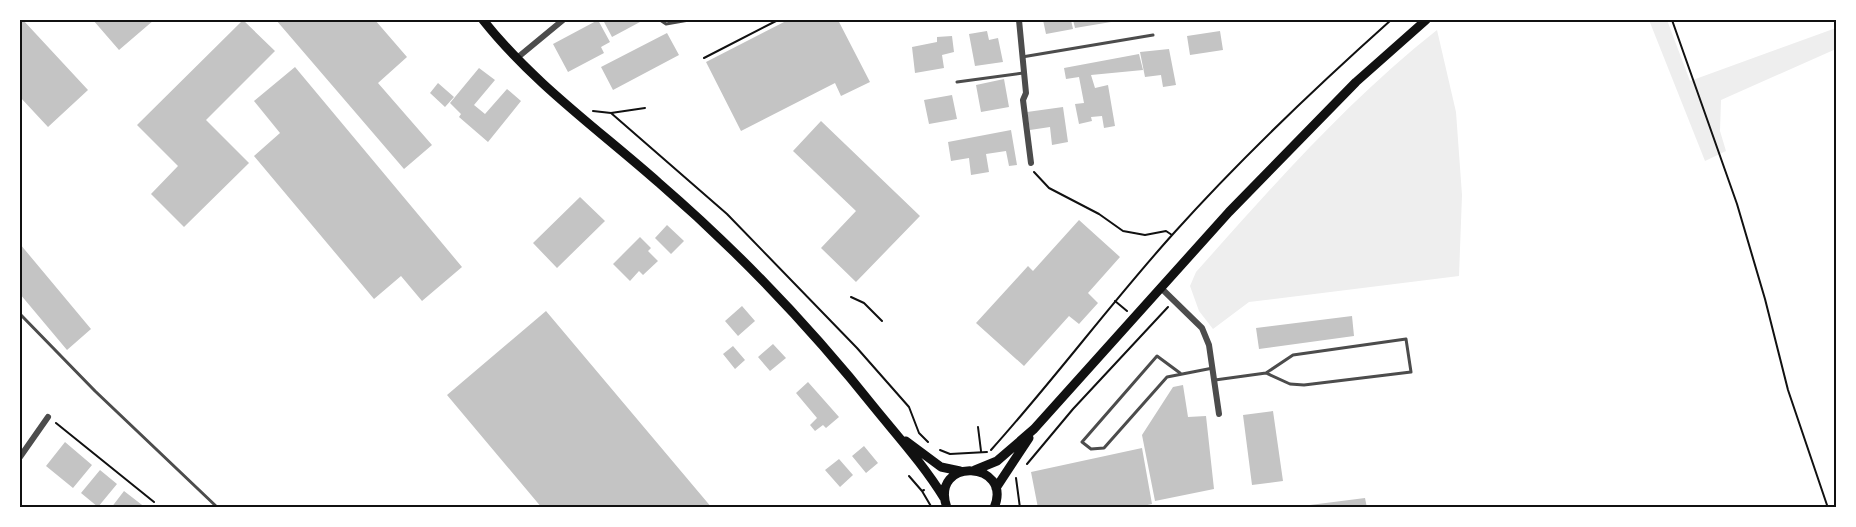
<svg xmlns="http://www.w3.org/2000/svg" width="1856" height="527" font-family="Ubuntu,sans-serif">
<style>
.green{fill:#eee}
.building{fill:#c4c4c4}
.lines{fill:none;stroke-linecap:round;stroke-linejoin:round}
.path{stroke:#111;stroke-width:2}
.service{stroke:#4c4c4c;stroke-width:3}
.minor{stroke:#4c4c4c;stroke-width:6}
.secondary{stroke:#111;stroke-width:9}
.neatline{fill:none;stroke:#111;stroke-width:2}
</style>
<rect width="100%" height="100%" fill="#fff"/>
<path class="green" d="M1649,20H1667L1690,81L1836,28V49L1721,100L1720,131L1726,151L1705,161Z
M1437,30L1456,112L1462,195L1459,276L1249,302L1213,329L1199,311L1190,286L1196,272C1272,187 1347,101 1437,30Z"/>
<path class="building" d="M20,20H23L88,90L48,127L20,97Z
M93,20H154L119,50Z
M243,20L275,51L206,120L249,163L184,227L151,194L178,166L137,125Z
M276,20H375L407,57L378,83L432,145L404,169Z
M598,20L610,42L601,47L604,53L568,72L553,44Z
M603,20H639L640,22L612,37Z
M788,20H838L870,82L841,96L835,83L741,131L706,62Z
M1043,20H1071L1073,29L1046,34Z
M1073,20H1117V21L1075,28Z
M987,31L989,40L998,38L1003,62L975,66L969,34Z
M1220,31L1223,50L1190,55L1187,36Z
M667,33L679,55L613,90L601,67Z
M952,36L954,52L942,55L944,68L915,73L912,47L937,42V37Z
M1169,49L1176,85L1163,87L1161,75L1145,77L1140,52Z
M1139,54L1143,70L1091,75L1095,88L1108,85L1115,126L1104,128L1102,116L1091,117L1092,121L1079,124L1075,104L1084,103L1079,77L1066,79L1064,68Z
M295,67L462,267L422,301L401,276L374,299L254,156L280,133L254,101Z
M479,68L495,80L474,105L485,114L507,89L521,101L488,142L459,117L461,114L450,103Z
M1004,79L1009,107L981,112L976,85Z
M438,83L454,97L445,107L430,93Z
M952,95L957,119L929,124L924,100Z
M1063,107L1068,142L1052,145L1050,127L1030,130L1027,112Z
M821,121L920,216L856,282L821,248L856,211L793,151Z
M1011,130L1017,165L1009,166L1006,151L986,154L989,172L971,175L969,158L951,161L948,142Z
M580,197L605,221L557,268L533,243Z
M1079,220L1120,257L1088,293L1098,303L1079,324L1069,316L1024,366L976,323L1028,266L1033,271Z
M667,225L684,241L671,254L655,238Z
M640,237L651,248L648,251L658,261L643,275L639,271L630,281L613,264Z
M20,244L91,329L67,350L20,294Z
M742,306L755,321L738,336L725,321Z
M546,311L712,508H542L447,395Z
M1352,316L1354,336L1259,349L1256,328Z
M773,344L786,358L770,371L758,357Z
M733,346L745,360L735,369L723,354Z
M808,382L839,417L826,428L823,425L815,431L810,425L817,418L796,393Z
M1183,385L1188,417L1206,416L1214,489L1155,501L1142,435L1173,387Z
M1273,411L1283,481L1252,485L1243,415Z
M65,442L92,465L73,488L46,466Z
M864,446L878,463L866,473L852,456Z
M1142,448L1152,504L1134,508H1038L1031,472Z
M839,459L853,475L840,487L825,470Z
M100,470L117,484L98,507L81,493Z
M124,491L146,508H111Z
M1365,498L1367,508H1302V506Z"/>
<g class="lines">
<path class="path" d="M1672,20L1737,204L1765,299L1788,390L1828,508
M704,58L778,20
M593,111L611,113L727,214L857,348L909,407L919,433L928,442
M611,113L645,108
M1034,172L1049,188L1099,214L1123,231L1145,235L1166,231L1172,235
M851,297L864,303L882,321
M1115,301L1127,311
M56,423L154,502
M978,427L981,451
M940,450L950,454L987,452
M991,450C1054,380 1110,304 1173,234C1241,158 1315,88 1391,20
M1027,464L1073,409L1168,307
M909,476L922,491
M1016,478L1020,508
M924,490L922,491L932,508"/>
<path class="service" d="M660,20L666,24L689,20
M1022,57L1153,35
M957,82L1023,73
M20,314L95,391L218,508
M1180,373L1157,356L1082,442L1091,449L1104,448L1167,377L1213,368
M1215,380L1266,373L1293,355L1406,339L1411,372L1304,385L1290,384L1266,373"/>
<path class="minor" d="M1019,20L1026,93L1023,100L1031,163
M517,58L563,20
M1160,287L1202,328L1209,345L1219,414
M20,457L48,417"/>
<path class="secondary" d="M483,20C533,83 599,130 659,183C739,252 812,329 878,412C901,440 925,467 944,498
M906,441L941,467L960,471
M975,470L997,461L1034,429L1229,212L1356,82L1426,20
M996,488L1029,438
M947,508C929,456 1014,461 994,508"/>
</g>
<rect width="1856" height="527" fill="none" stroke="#ffffff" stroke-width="42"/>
<rect x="21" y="21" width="1814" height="485" class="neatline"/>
</svg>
